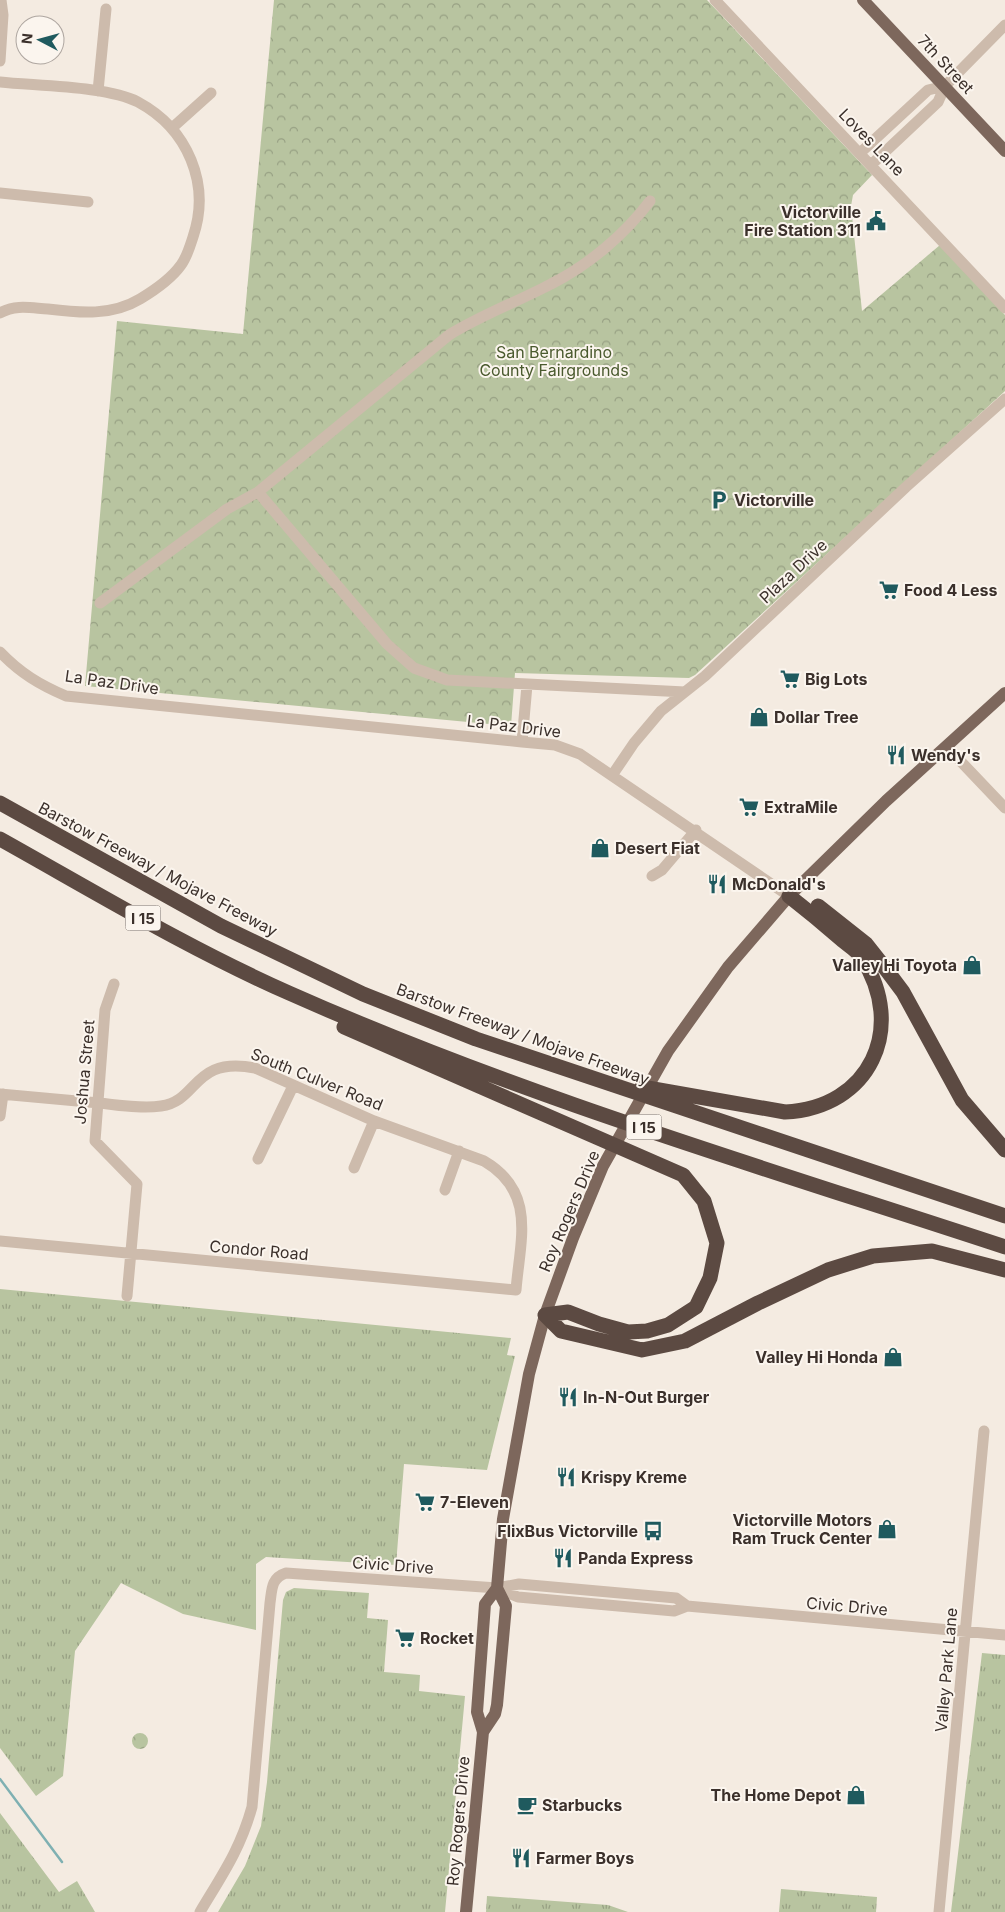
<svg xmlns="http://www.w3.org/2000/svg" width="1005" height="1912" font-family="Inter,sans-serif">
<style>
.grass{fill:url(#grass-tufts)}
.forest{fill:url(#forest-crowns)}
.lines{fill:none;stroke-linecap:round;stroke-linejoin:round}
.stream{stroke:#7fb0b2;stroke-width:2.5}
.minor{stroke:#cdbbac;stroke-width:11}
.major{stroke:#7d675c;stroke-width:12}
.highway{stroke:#5c4a42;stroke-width:15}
.labels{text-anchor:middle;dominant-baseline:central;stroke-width:4;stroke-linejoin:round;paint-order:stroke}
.shield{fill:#fbf5ee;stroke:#756b66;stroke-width:1}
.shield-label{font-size:15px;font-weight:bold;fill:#3b302b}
.street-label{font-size:16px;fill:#3b302b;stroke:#fbf5ee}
.poi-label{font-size:16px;font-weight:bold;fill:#3b302b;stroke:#fbf5ee;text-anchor:start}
.park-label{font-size:16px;fill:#4a5a2e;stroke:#fbf5ee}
</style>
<defs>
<pattern id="grass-tufts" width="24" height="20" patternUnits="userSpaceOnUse" patternTransform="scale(1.25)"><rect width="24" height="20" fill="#b8c4a0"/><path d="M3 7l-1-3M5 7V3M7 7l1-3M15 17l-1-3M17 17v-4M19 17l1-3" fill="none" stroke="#97a083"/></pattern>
<pattern id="forest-crowns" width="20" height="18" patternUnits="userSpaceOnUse" patternTransform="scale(1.25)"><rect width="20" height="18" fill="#b8c4a0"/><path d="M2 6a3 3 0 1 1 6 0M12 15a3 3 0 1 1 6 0" fill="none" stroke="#97a083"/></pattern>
</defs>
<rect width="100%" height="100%" fill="#f4ebe1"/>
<path class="grass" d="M0,1289L511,1338L507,1355L515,1356L487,1470L404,1464L396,1565L266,1557L256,1564V1630L183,1614L121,1583L75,1651L63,1776L36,1796L0,1748Z
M294,1588L369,1593L367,1618L388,1620L384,1672L420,1675L419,1691L465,1696L445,1912H218L245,1866L261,1826L267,1782L283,1600L286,1592Z
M982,1653L1005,1655V1912H951Z
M0,1813L59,1892L77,1881L95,1912H0Z
M781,1889L877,1897L876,1912H779Z
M487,1896L608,1905L628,1912H486Z"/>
<path class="forest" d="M274,0H707L872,175L853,195L851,206L862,311L940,245L1005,315V391L695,675L689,678L515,673L511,726L85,686L117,321L243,334Z
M132 1741a8 8 0 1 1 16 0a8 8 0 1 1-16 0Z"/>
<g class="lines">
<path class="stream" d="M0,1779L62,1862"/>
<path class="minor" d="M715,0L1005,308
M0,61L3,15L1,0
M0,82C37,86 108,86 138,102C188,129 211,184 193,237C190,246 187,257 181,265C171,279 155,290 140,299C112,316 80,313 48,309C31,308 16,304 0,313
M98,91L106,9
M172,128L211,93
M860,153L928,90L945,86
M872,164L938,102L945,86L1005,25
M0,193L88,202
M258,492L387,644L414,668L447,680L685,692
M100,603L227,509L258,492L449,335C481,315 517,302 551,284C589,265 625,234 650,201
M0,652C20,673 40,685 66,696L522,742L555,745L580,754L789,896
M522,742L527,685
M947,747L1005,808
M613,774L634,743L661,711L705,676L906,487L1005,399
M652,876L662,870L696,830
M114,984L105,1010L95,1141L137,1184L127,1296
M0,1094C33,1097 66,1100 99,1103C119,1105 141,1109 161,1106C199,1101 192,1056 255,1068L374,1121L484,1161C537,1192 520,1240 516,1290L0,1241
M0,1116L3,1094
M258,1159L293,1086
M354,1168L374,1121
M445,1190L459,1151
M497,1588L518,1597L674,1611L687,1606L1005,1635
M200,1912C222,1875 240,1850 252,1807L270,1603C272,1589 271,1578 286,1573L497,1588L519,1584L676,1598L687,1606
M939,1912L984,1431"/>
<path class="major" d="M863,0L1005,151
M483,1732L495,1714L497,1705L506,1606L497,1588L503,1519L529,1374L545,1315L573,1238L603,1166L668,1051L728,967L789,896L886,801L1005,693
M466,1912L483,1732L477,1712L485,1604L497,1588"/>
<path class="highway" d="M0,803L221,926L363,994L476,1039L1005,1216
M0,839C95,892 189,949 289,993C521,1096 765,1168 1005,1247
M818,906L866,944L885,968L903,992L962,1100L1005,1150
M344,1027L683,1175L704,1201L717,1243L710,1278L696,1307L668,1325L647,1331L628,1332L599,1324L568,1312L545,1315
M642,1087L785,1112C870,1108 907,1028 862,958C858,951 848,945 842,940C825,925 807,910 789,896
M545,1315L561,1331L642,1350L685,1341L758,1303L828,1270L873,1256L932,1251L1005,1270"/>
</g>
<defs>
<symbol id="civic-bare" viewBox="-9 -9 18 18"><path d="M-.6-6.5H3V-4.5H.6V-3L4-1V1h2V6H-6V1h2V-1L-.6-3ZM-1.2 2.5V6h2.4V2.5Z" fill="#1f5a5e" stroke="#fbf5ee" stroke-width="2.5" paint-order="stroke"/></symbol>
<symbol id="parking-bare" viewBox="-9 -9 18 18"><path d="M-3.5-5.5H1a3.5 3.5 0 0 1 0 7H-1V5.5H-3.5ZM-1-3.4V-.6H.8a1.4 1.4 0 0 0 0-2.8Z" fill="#1f5a5e" stroke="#fbf5ee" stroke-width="2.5" paint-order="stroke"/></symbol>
<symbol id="supermarket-bare" viewBox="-9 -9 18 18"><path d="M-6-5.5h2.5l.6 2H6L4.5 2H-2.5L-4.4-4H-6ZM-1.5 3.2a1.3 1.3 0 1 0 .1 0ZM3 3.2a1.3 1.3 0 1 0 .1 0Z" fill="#1f5a5e" stroke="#fbf5ee" stroke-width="2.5" paint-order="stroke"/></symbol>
<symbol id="shop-bare" viewBox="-9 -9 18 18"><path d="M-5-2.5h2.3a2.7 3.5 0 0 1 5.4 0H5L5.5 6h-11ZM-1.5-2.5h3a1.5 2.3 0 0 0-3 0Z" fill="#1f5a5e" stroke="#fbf5ee" stroke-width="2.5" paint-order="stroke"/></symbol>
<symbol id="restaurant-bare" viewBox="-9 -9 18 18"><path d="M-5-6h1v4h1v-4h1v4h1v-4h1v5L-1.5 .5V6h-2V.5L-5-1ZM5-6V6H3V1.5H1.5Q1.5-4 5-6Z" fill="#1f5a5e" stroke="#fbf5ee" stroke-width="2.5" paint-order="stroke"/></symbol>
<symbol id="bus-bare" viewBox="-9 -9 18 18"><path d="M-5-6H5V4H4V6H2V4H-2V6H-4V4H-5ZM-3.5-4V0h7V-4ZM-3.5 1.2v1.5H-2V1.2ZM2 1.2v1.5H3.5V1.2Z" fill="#1f5a5e" stroke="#fbf5ee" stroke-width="2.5" paint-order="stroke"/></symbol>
<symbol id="cafe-bare" viewBox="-9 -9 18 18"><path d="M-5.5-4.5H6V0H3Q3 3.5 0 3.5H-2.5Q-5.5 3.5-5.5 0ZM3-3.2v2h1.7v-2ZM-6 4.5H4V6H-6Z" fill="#1f5a5e" stroke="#fbf5ee" stroke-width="2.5" paint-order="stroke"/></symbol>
</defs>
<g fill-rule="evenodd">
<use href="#civic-bare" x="862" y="207" width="28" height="28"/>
<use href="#parking-bare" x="705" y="486" width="28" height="28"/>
<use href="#supermarket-bare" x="875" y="576" width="28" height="28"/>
<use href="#supermarket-bare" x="776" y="665" width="28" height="28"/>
<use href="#shop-bare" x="745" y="703" width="28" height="28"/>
<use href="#restaurant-bare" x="882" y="741" width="28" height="28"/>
<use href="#supermarket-bare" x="735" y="793" width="28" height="28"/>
<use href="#shop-bare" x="586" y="834" width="28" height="28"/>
<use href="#restaurant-bare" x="703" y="870" width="28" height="28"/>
<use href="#shop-bare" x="958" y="951" width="28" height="28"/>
<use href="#shop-bare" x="879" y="1343" width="28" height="28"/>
<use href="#restaurant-bare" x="554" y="1383" width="28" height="28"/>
<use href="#restaurant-bare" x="552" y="1463" width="28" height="28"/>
<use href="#supermarket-bare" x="411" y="1488" width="28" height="28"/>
<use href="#shop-bare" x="873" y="1515" width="28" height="28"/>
<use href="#bus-bare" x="639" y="1517" width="28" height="28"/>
<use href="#restaurant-bare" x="549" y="1544" width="28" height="28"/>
<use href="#supermarket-bare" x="391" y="1624" width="28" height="28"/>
<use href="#shop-bare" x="842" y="1781" width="28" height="28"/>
<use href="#cafe-bare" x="513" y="1791" width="28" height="28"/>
<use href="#restaurant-bare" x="507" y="1844" width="28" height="28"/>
</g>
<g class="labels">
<g class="shield">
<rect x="125.5" y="905.5" width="35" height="25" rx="4"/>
<rect x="626.5" y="1114.5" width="35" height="25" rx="4"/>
</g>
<g class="shield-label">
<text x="143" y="918">I 15</text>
<text x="644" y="1127">I 15</text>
</g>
<g class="street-label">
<text transform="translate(946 64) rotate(47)">7th Street</text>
<text transform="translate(872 142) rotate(46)">Loves Lane</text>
<text transform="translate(793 571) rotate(-43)">Plaza Drive</text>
<text transform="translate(112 682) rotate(8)">La Paz Drive</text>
<text transform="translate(514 726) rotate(7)">La Paz Drive</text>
<text transform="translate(158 869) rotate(28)">Barstow Freeway / Mojave Freeway</text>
<text transform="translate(523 1034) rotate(20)">Barstow Freeway / Mojave Freeway</text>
<text transform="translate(84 1072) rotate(-85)">Joshua Street</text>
<text transform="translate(317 1079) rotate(22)">South Culver Road</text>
<text transform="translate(569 1211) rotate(-67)">Roy Rogers Drive</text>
<text transform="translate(259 1250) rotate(5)">Condor Road</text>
<text transform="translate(393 1565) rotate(4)">Civic Drive</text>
<text transform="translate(847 1606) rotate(5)">Civic Drive</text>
<text transform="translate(946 1670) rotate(-85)">Valley Park Lane</text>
<text transform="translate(458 1821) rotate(-85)">Roy Rogers Drive</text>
</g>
<g class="poi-label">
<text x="861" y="212" text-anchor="end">Victorville<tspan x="861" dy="18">Fire Station 311</tspan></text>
<text x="734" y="500">Victorville</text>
<text x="904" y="590">Food 4 Less</text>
<text x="805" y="679">Big Lots</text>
<text x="774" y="717">Dollar Tree</text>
<text x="911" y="755">Wendy's</text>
<text x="764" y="807">ExtraMile</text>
<text x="615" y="848">Desert Fiat</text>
<text x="732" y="884">McDonald's</text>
<text x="957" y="965" text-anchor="end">Valley Hi Toyota</text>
<text x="878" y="1357" text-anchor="end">Valley Hi Honda</text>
<text x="583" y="1397">In-N-Out Burger</text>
<text x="581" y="1477">Krispy Kreme</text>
<text x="440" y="1502">7-Eleven</text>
<text x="872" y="1520" text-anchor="end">Victorville Motors<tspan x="872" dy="18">Ram Truck Center</tspan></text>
<text x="638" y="1531" text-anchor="end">FlixBus Victorville</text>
<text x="578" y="1558">Panda Express</text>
<text x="420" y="1638">Rocket</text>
<text x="841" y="1795" text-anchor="end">The Home Depot</text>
<text x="542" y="1805">Starbucks</text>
<text x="536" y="1858">Farmer Boys</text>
</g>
<g class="park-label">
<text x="554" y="352">San Bernardino<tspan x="554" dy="18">County Fairgrounds</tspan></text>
</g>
</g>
<g transform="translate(40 40) rotate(276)"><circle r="24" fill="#fbf5ee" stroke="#aea6a0"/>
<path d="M0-4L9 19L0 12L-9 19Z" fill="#1f5a5e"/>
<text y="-8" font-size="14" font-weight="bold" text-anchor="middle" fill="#3b302b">N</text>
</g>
</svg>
